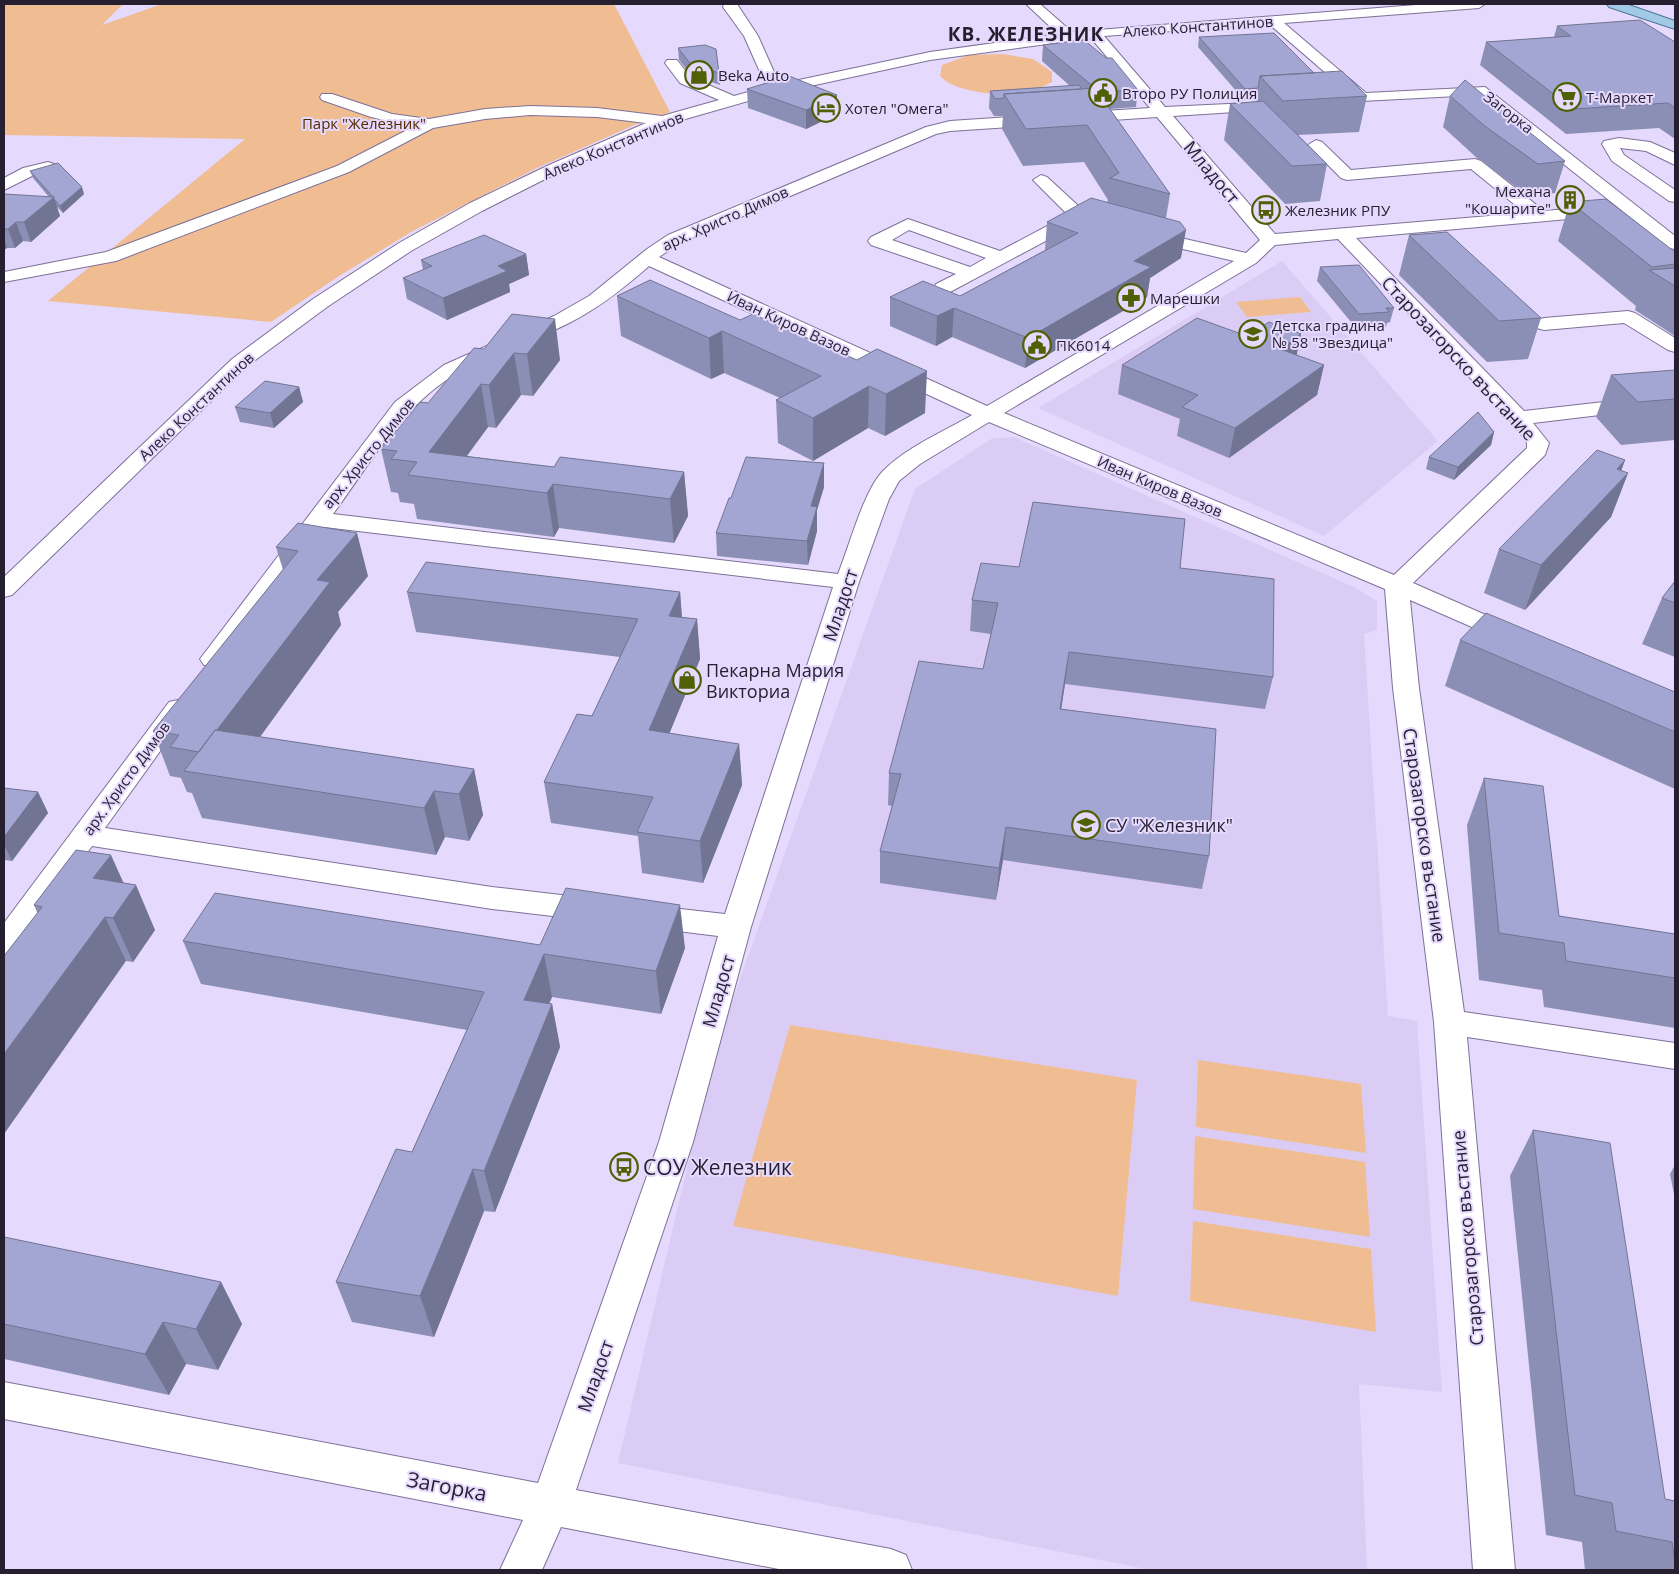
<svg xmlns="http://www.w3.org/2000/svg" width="1679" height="1574" font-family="'Open Sans',sans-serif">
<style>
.built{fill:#dbccf5}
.green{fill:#f0bd93}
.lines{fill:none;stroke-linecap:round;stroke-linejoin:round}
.minor-casing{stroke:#7e7098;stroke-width:2}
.major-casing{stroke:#4e769a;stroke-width:2}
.minor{fill:#fff;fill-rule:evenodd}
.major{fill:#a2c9e5;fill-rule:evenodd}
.wall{fill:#8c8fb5}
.shaded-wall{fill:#727493}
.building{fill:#a3a6d2;stroke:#727493}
.labels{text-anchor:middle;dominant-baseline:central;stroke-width:4;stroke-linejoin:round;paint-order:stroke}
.far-street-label{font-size:15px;fill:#251f2f;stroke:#e5d9fd}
.far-poi-label{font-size:15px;fill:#251f2f;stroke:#e5d9fd;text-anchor:start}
.far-park-label{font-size:15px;fill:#512a00;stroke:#e5d9fd}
.street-label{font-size:18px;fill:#251f2f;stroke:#e5d9fd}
.poi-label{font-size:18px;fill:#251f2f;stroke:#e5d9fd;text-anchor:start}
.far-district-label{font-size:19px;font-weight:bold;letter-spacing:1px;fill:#251f2f;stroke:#e5d9fd}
.near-poi-label{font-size:21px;fill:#251f2f;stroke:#e5d9fd;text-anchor:start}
.near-street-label{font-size:21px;fill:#251f2f;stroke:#e5d9fd}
</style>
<rect width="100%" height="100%" fill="#e5d9fd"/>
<path class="built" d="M1282,261L1438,441L1324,536L1038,408Z
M1014,437L1354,587L1377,601V630L1364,634L1388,1016L1417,1021L1442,1392L1359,1384L1367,1570H1151L618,1463L714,1052L915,489L991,439Z"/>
<path class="green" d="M4,4H123L102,25L162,4H614L670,112L637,124L539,167L411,232L336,278L271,322L48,301L245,139L4,135Z
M1003,54L1033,59L1052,72V82C1046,85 1040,88 1034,91C1012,98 955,94 940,76L942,65L969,55Z
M1300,297L1311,312L1247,317L1236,302Z
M790,1025L1137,1080L1118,1296L733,1226Z
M1198,1060L1361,1084L1366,1153L1196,1127Z
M1195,1136L1365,1162L1370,1237L1193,1209Z
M1193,1221L1371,1249L1376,1332L1190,1301Z"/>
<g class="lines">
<defs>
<path id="minor" d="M724,4H737L758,36L774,72L772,75L767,76L760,72L744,36L723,7Z
M1026,4H1040L1072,32L1429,4H1485L1479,8L1284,23L1366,93L1485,87L1675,236V249L1669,248L1477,95L1323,103L1321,100L1323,97L1350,94L1269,24L1104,36L1165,107L1271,102L1274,105L1271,108L1266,110L1173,116L1275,234L1525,213L1471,169L1347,180L1341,178L1308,145L1316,140L1322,142L1351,170L1475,159L1481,161L1544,211L1602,206L1608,207L1610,211L1608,215L1602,216L1356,238L1524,411L1675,394V406L1533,423L1549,443L1545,455L1413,583L1522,631L1525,636L1522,641L1513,644L1504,641L1410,600L1419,688L1464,1012L1675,1043V1069L1467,1037L1515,1570H1473L1434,1022L1393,688L1385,589L989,422L920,464L899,481L889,499L859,582L751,927L693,1142L576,1490L891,1549L906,1555L912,1570H784L561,1527L542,1570H500L523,1520L4,1419V1382L538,1483L659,1142L718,936L645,927L634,924L630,916L634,908L645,905L725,914L833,587L324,527L222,665L213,667L204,665L200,659L395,402L444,365L554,316L589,296L647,249L668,235L926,127L950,121L1150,108L1091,38L930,60L769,95L668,124L561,171L482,211L411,251L327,307L246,367L12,595L4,597V577L232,359L313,299L399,243L470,203L549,165L646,123L597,117L530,115L485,119L433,128L349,172L116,261L4,282V272L106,252L337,166L413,127L371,117L322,100L320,97L322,94H332L392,114L429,119L485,109L530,106L597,108L662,116L719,100L680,83L665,63L667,60H677L690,77L734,96L766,87L930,52L1058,34ZM1157,117L1260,240L1246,253L1146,230L1140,231L1137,235L1140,239L1234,261L987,406L659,257L680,243L936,134L950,131ZM1338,239L1512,422L1527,443V448L1394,575L1004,413L1256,263L1275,245ZM649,266L972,415C943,432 906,447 882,472C863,493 849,547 838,574L333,514C367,468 397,414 445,381C483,355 528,344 569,323C599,308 624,288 649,266Z
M1619,138L1650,142L1675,153V165L1646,151L1620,148L1624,155L1675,190V202L1669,201L1612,161L1602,144L1604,141Z
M48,162L54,164L56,167L54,170L34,175L4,190V178L23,168Z
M1041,175L1047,177L1085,212L1088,216L1085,220L950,292H936L934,288L936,284L956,274L871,245L868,241L871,237L908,219L1000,251L1068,215L1033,180ZM909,230L986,258L970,267L892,240Z
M1628,311L1635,313L1675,338V352L1668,350L1624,323L1544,330L1537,328L1534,324L1537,320L1544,318Z
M178,700L187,702L191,708L105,828L492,887L595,899L606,902L610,910L606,918L595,921L492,909L92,846L15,953L4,956V923L169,702Z"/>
<path id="major" d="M1607,4H1626L1675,21V29L1609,7Z"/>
</defs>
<use href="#minor" class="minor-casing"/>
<use href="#major" class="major-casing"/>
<use href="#minor" class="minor"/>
<use href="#major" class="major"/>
</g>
<path class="wall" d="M1557,26L1675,42V139L1659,128L1566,134L1480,65L1486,42L1554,37Z
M1199,37L1314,73L1367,96L1359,132L1298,135L1327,164L1320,201L1285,204L1224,140L1230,104L1256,102V99L1244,100L1198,47Z
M1043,45L1138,90L1136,107L1110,109L1170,194L1166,218L1181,258L1150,278L1147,297L1025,368L952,337L936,346L890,326V297L960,296L1045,250L1047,222L1107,202L1108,200L1084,162L1023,166L1002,129L1003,116H994L989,108L990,91L1070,86L1042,61Z
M678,48L719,73L720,85L691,75L679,60Z
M747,89L837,95V114L806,129L748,108Z
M1450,96L1565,161L1555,193L1528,196L1477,158L1443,127Z
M30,171L84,194L63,213L56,206L60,216L31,242L23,241L15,248H7L4,250V194L49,197L33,178Z
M1570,202L1675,252V336L1635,310L1636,306L1558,241Z
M1409,235L1541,318L1528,359L1487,362L1399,275Z
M526,254L529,275L509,284L510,292L447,320L407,299L403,278L423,270L421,260Z
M1320,267L1394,308L1390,322L1387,323L1386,327L1356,328L1317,281Z
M650,280L925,413L885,436L868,428L813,461L778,443L776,400L780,398L724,373L711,379L621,336L617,296Z
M512,314L560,360L533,396L521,395L496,428L488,427L467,456L554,467L684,472L688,516L674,543L559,528L554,537L417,519L414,504L400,502L398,493L391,492L381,449L484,349Z
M1301,334L1296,355L1324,365L1317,395L1229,458L1177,436L1180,419L1118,394L1122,365L1247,336Z
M1675,370V440L1621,445L1596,417L1611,375Z
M299,387L303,402L274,428L240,422L235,407Z
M1494,432L1491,445L1454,480L1426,469L1429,457Z
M1625,460L1621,471L1628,473L1611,517L1525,610L1484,593L1499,549Z
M824,463V487L817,510V531L808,565L717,556L716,533L731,498Z
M298,523L368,576L338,612L341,625L260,737L474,769L483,815L469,841L445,837L436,855L202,818L192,793L187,792L181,778L170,776L153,731L283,570L276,547Z
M1019,567L1180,568L1273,677L1265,709L1065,684L1061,710L1209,856L1202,889L1003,860L996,900L880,883V851L892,806L888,805L889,773L983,669L991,634L970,631L972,600Z
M1675,581V657L1642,644L1662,598Z
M407,592H680L682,617L697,619L700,659L669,733L739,744L742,785L703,883L642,873L638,836L551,823L544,782L592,716L620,657L416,632Z
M1460,640L1675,692V789L1445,686Z
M1484,778L1559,916L1675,934V1028L1544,1007L1542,990L1479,980L1467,825Z
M4,788L38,792L48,813L12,861L4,860Z
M123,883L155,930L133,962L126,961L37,912L34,905Z
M183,941L540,945L685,948L661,1014L552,997L549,1003L552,1004L560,1047L495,1212L484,1211L434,1337L352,1322L336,1282L412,1152L467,1030L201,984Z
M1533,1130L1665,1499L1675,1501V1570H1585L1582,1542L1546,1535L1510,1176Z
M1675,1165V1199L1670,1174Z
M4,1237L221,1282L242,1324L218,1370L186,1364L169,1395L4,1359Z"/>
<path class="shaded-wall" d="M837,95V114L806,129V110Z
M82,187L84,194L63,213L60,206Z
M54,197L60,216L31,242L24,222Z
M16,222L23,241L15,248L8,229Z
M1186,230L1181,258L1150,278L1147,297L1025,368L1028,338L1134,261Z
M4,238L7,248L4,250Z
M526,254L529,275L509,284L510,292L447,320L443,298L498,266Z
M954,308L952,337L936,346L937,316Z
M555,319L560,360L533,396L527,354Z
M722,331L724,373L711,379L709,338Z
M1301,334L1295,363L1280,349Z
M514,353L521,395L496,428L489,385Z
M1324,365L1317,395L1229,458L1235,428Z
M927,371L925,413L885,436L886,394Z
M481,384L488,427L449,480L429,452Z
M869,386L868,428L813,461V418Z
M299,387L303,402L274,428L270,413Z
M1494,432L1491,445L1454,480L1458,467Z
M1625,460L1615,487L1628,473L1611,517L1525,610L1541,565L1617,469Z
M824,463V487L817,510V531L808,565L807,541L811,506Z
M684,472L688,516L674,543L670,499Z
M553,484L559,528L554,537L547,493Z
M357,533L368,576L338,612L341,625L230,778L200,752L317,580Z
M680,592L683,632L669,616Z
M697,619L700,659L654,771L649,730Z
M1069,652L1065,684L1056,742L1060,709Z
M739,744L742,785L703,883L700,841Z
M474,769L483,815L469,841L459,794Z
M434,791L445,837L436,855L424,808Z
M38,792L48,813L12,861L4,844V837Z
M1006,827L1003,860L996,900L999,868Z
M111,855L129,895L136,885L155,930L133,962L113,918L93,878Z
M680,905L685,948L661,1014L656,971Z
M105,917L126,961L4,1134V1054Z
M544,954L552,997L533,1043L524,1000Z
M552,1004L560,1047L495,1212L484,1171Z
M473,1169L484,1211L434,1337L420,1296Z
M221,1282L242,1324L218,1370L196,1329Z
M163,1322L186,1364L169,1395L145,1354Z"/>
<path class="building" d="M1640,20L1675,42V53H1674L1675,54V108L1668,103L1573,109L1486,42L1571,36L1557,26Z
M1274,33L1314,73L1260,76L1258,88L1245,89L1199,37Z
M1084,40L1106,58H1112L1138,90L1100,92L1043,45Z
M705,45L716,49L719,73L690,63L678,48Z
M1342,71L1367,96L1283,101L1260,76Z
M789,76L837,95L806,110L747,89Z
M1465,80L1565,161L1538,164L1486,127L1450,96Z
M1079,85L1082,89L1004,94V98L995,99L990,91Z
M1095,88L1170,194L1110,178L1119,173L1087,125L1026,129L1004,94Z
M1263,101L1327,164L1292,166L1230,104Z
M58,163L82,187L60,206L54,199V197H53L30,171Z
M4,194L54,197L24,222H16L8,229H4Z
M1091,198L1180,222L1186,230L1134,261L1151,267L1028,338L954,308L937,316L890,297L923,281L960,296L1078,233L1047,222Z
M1606,199L1675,252V264L1652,267L1570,202Z
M1447,232L1541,318L1499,321L1409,235Z
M484,235L526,254L498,266L507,271L443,298L403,278L432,266L421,260Z
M1359,265L1394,308H1386L1389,312L1359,314L1320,267Z
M1675,268V286L1649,270Z
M650,280L740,320L753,314L857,360L877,349L927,371L886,394L869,386L813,418L776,400L821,376L722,331L709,338L617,296Z
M512,314L555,319L527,354L514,353L489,385L481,384L429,452L554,467L560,457L684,472L670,499L553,484L547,493L408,475L417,462L391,459L397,451L381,449L420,402L428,403L474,348L484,349Z
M1197,318L1247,336L1269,322L1301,334L1280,349L1324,365L1235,428L1182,407L1198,395L1122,365Z
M1675,370V399L1638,402L1611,375Z
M265,381L299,387L270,413L235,407Z
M1478,412L1494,432L1458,467L1429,457Z
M1597,450L1625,460L1617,469L1628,473L1541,565L1499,549Z
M746,457L824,463L811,506L817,507L807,541L716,533L729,498H731Z
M1033,502L1185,519L1180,568L1274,579L1273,677L1069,652L1060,709L1216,729L1209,856L1006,827L999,868L880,851L901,774L889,773L919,661L983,669L998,603L972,600L981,563L1019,567Z
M298,523L357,533L317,580L330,582L217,730H215L199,752L170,747L179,735L153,731L298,551L276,547Z
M426,562L680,592L669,616L697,619L649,730L739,744L700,841L637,832L653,797L544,782L577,714L592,716L638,619L407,592Z
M1675,581V603L1662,598Z
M1486,613L1675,692V732L1460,640Z
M215,730L474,769L459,794L434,791L424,808L184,771Z
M1484,778L1543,786L1559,916L1675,934V978L1566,961L1564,943L1499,933Z
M4,788L38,792L4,837Z
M76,850L111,855L93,878L136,885L113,918L105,917L4,1054V956L42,907L34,905Z
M566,888L680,905L656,971L544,954L524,1000L552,1004L484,1171L473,1169L420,1296L336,1282L396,1149L412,1152L484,992L183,941L215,893L540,945Z
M1533,1130L1610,1143L1665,1499L1675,1501V1562L1672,1542L1616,1531L1612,1503L1575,1495Z
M4,1237L221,1282L196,1329L163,1322L145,1354L4,1324Z"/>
<defs>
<symbol id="shop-ring" viewBox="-11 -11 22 22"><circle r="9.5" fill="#e5d9fd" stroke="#4f6005" stroke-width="1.5"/><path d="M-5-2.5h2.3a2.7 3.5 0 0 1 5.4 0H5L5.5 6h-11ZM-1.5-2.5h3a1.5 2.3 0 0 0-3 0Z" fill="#4f6005"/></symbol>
<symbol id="civic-ring" viewBox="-11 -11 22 22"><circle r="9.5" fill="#e5d9fd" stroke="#4f6005" stroke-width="1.5"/><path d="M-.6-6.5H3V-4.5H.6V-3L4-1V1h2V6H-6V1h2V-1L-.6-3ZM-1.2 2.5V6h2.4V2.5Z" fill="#4f6005"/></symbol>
<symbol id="supermarket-ring" viewBox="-11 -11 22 22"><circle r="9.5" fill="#e5d9fd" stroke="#4f6005" stroke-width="1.5"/><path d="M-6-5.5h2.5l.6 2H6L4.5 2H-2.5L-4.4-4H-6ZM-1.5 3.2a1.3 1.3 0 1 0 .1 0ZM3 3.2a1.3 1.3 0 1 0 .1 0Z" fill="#4f6005"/></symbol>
<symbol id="hotel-ring" viewBox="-11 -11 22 22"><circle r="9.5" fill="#e5d9fd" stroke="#4f6005" stroke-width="1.5"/><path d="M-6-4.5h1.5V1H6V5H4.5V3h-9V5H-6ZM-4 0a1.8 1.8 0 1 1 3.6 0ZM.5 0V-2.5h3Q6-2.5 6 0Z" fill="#4f6005"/></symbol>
<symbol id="building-ring" viewBox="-11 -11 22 22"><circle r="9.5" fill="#e5d9fd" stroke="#4f6005" stroke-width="1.5"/><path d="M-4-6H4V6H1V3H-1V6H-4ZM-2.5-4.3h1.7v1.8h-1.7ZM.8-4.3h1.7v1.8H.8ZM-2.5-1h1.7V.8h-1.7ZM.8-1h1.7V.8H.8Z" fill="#4f6005"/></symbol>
<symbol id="bus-ring" viewBox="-11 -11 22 22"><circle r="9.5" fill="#e5d9fd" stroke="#4f6005" stroke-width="1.5"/><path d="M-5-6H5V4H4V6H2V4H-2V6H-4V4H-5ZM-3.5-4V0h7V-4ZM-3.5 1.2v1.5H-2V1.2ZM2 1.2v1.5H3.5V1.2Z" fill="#4f6005"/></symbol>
<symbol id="pharmacy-ring" viewBox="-11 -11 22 22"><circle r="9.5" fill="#e5d9fd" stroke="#4f6005" stroke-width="1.5"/><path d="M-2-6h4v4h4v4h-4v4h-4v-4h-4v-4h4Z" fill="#4f6005"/></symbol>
<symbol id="school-ring" viewBox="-11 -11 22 22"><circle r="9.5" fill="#e5d9fd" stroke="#4f6005" stroke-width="1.5"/><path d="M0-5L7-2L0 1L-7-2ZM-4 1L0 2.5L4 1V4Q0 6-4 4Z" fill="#4f6005"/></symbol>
</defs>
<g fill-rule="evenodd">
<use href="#shop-ring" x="683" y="59" width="32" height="32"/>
<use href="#civic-ring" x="1087" y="77" width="32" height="32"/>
<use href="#supermarket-ring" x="1551" y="81" width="32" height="32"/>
<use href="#hotel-ring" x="810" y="92" width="32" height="32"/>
<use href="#building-ring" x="1554" y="184" width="32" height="32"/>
<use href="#bus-ring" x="1250" y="194" width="32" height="32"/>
<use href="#pharmacy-ring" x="1115" y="282" width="32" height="32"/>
<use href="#school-ring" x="1237" y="318" width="32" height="32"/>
<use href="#civic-ring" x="1021" y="329" width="32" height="32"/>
<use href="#shop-ring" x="671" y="664" width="32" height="32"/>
<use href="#school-ring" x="1070" y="809" width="32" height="32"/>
<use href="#bus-ring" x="608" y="1151" width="32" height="32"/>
</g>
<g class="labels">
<g class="far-street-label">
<text transform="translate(1198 26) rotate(-4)">Алеко Константинов</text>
<text transform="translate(1509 112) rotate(38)">Загорка</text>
<text transform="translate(613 145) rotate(-23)">Алеко Константинов</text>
<text transform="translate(725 218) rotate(-24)">арх. Христо Димов</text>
<text transform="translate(789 323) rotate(25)">Иван Киров Вазов</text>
<text transform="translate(196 406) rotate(-43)">Алеко Константинов</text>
<text transform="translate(368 453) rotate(-51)">арх. Христо Димов</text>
<text transform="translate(1160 486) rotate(23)">Иван Киров Вазов</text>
<text transform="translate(126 778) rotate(-54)">арх. Христо Димов</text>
</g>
<g class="far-poi-label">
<text x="718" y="75">Beka Auto</text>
<text x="1122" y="93">Второ РУ Полиция</text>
<text x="1586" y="97">Т-Маркет</text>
<text x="845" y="108">Хотел "Омега"</text>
<text x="1551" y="191" text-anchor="end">Механа<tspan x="1551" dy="17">"Кошарите"</tspan></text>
<text x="1285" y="210">Железник РПУ</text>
<text x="1150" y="298">Марешки</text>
<text x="1272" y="325">Детска градина<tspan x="1272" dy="17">№ 58 "Звездица"</tspan></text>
<text x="1056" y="345">ПК6014</text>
</g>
<g class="far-park-label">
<text x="364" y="123">Парк "Железник"</text>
</g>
<g class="street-label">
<text transform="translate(1212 172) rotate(50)">Младост</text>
<text transform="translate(1459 358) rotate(47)">Старозагорско въстание</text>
<text transform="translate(840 605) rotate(-72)">Младост</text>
<text transform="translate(1425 835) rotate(82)">Старозагорско въстание</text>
<text transform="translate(718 991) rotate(-74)">Младост</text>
<text transform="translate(1467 1238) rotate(-95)">Старозагорско въстание</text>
<text transform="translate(595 1376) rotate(-71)">Младост</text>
</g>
<g class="poi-label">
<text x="706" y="670">Пекарна Мария<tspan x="706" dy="21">Викториа</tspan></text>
<text x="1105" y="825">СУ "Железник"</text>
</g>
<g class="far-district-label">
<text x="1026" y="34">КВ. ЖЕЛЕЗНИК</text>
</g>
<g class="near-poi-label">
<text x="643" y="1167">СОУ Железник</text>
</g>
<g class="near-street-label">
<text transform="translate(447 1486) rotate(11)">Загорка</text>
</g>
</g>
<rect width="1679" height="1574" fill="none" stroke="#251f2f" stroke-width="10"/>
</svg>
